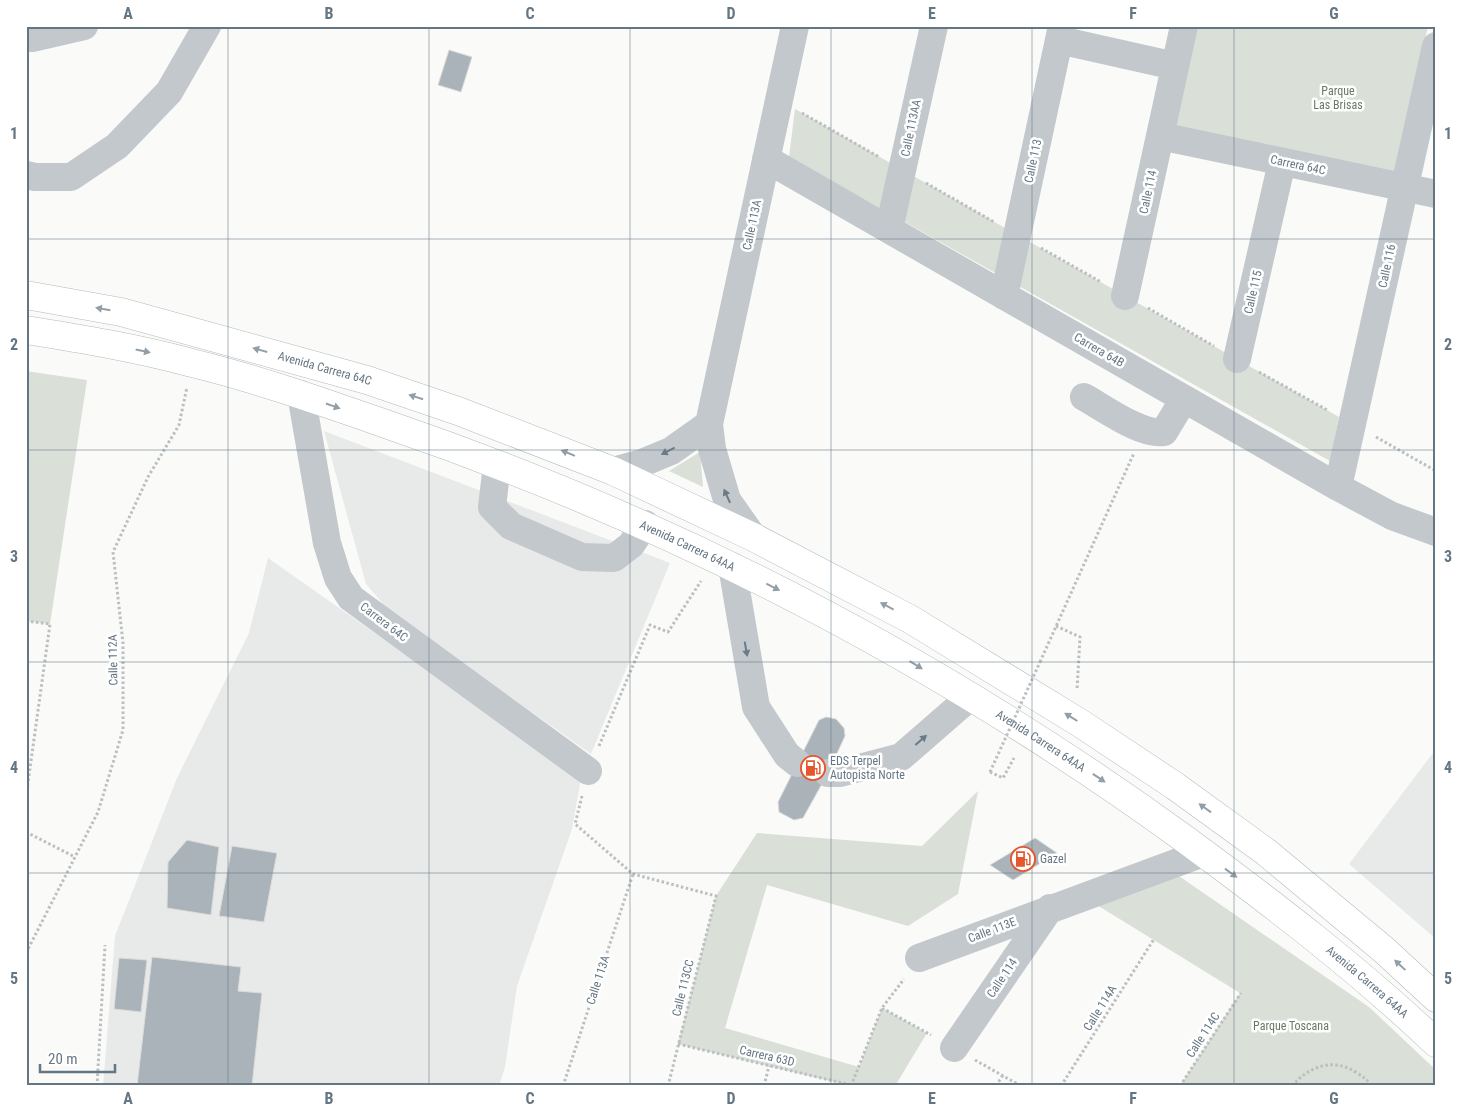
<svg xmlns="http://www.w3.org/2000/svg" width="1462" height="1112" font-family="'Roboto Condensed',sans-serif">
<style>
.built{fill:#e8e9e9}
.green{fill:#dadfd7}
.building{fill:#aab3b9;stroke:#dcdcda}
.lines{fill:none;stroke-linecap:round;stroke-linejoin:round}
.major-casing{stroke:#b5babe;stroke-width:29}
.path{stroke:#bbbfc2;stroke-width:3;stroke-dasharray:2.5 2.5;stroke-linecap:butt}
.minor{stroke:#c3c8cc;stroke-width:28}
.major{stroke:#fff;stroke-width:28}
.path-bridge{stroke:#bbbfc2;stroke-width:3;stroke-dasharray:2.5 2.5;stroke-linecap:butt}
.oneway{fill:#939fa8}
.oneway2{fill:#6a7a87}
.grid{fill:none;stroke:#657683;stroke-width:1;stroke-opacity:0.55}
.labels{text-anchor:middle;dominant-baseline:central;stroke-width:5;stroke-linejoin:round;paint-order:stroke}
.park-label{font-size:12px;fill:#687a64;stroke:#fff}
.street-label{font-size:12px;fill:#657683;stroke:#fff}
.poi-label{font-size:12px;fill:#657683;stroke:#fff;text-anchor:start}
.neatline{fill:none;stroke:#657683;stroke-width:2}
.grid-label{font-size:16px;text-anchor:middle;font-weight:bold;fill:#657683}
</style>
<rect width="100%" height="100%" fill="#fafaf8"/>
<path class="built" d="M324,431L670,563L591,754L390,612L366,584Z
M268,558L581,778L572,829L517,986L505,1067L499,1086H103L115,936L177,778L249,633Z
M1436,749V939L1349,864Z"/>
<path class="green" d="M1198,26H1428L1394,183L1174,134Z
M795,109L1339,417L1330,461L789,157Z
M26,371L87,380L50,624L26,621Z
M700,452L703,487L669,471Z
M978,791L958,894L908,926L767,885L725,1028L859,1067L882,1008L927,1033L895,1086H851L678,1044L716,896L757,833L922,846Z
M1176,874L1369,1007L1436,1070V1086H1180L1240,993L1092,902Z"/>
<path class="building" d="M449,50L472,57L461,92L438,85Z
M826,717L836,719L844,728L845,736L828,773L803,818L794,820L779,812L778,802L819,720Z
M1035,838L1057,853L1013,880L990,865Z
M187,840L219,847L211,915L167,908L168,862Z
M232,846L277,853L264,922L219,916Z
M152,957L241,967L238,991L262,993L252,1086H137Z
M119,958L147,960L141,1012L114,1009Z"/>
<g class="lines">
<defs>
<g id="major">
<path id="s1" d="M26,295L121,312L367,380L458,411L613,471L753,537L910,619L1080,723L1175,786L1266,852L1384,950L1436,998"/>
<path id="s2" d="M26,330C82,339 137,348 192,363C257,379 320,401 383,423C671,521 940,661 1186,840C1273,904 1358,969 1436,1043"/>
</g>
</defs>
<use href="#major" class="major-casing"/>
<path class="path" d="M802,113L879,157
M926,183L994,222
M1041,248L1101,282
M1148,308L1214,346
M1259,372L1329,411
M1376,437L1436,471
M26,621L50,624L26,797
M1056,626L1080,637L1077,690
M1040,662L1134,453
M599,746L650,625L668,632L701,581
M990,772L1003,778L1014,758
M582,796L575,824L633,874L716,896L668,1086
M26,832L75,857
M26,953L98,812L123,730V643L113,552L148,477L179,425L187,387
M882,1008L931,1035
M678,1044L851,1085
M975,1060L1021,1086
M97,1086L105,945
M563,1086L633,874
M764,1086L769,1066
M851,1086L882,1008L904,979
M996,1086L1003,1075
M1061,1086L1154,939
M1180,1086L1241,993
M1292,1086C1309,1066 1334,1057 1357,1073C1363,1077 1368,1079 1370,1086"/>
<path class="minor" d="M26,37L32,38L84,26
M1059,40L1175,66
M1160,136L1436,194
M766,159L1338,487L1392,516L1436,532
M26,175L35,177H71L117,146L169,92L207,26
M889,229L934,26
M1004,296L1062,26
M1125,296L1184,26
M1237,359L1282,162
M301,394L327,543L338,578L351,598L588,771
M1084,397C1104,408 1142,436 1164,432L1184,399
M497,464L492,507L511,526L582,557L614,558L631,545L645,524
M613,471L642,463L671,451L709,424
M1338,487L1436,46
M753,537L727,500L712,449L709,424L795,26
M732,566L756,707L787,755L797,763
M828,773H840L901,757L970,697
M919,958L1203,853
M954,1048L1050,908"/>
<use href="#major" class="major"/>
<path class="path-bridge" d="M990,772L1040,662"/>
</g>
<defs><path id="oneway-solid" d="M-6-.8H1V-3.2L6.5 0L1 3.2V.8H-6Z" transform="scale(1.25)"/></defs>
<g class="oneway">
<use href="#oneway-solid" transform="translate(103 309) rotate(-170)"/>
<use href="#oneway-solid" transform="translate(260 350) rotate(-164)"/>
<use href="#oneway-solid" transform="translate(143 351) rotate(12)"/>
<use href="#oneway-solid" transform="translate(416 397) rotate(-162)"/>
<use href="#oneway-solid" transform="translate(333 406) rotate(19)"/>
<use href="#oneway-solid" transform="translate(568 453) rotate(-158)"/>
<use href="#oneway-solid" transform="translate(773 587) rotate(27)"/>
<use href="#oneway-solid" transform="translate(887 606) rotate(-152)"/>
<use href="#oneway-solid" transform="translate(916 665) rotate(31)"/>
<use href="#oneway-solid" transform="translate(1071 717) rotate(-148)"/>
<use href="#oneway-solid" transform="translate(1099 778) rotate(34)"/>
<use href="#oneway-solid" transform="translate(1205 808) rotate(-144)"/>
<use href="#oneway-solid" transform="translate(1231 873) rotate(36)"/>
<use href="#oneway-solid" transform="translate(1400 965) rotate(-137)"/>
</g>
<g class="oneway2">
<use href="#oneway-solid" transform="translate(668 451) rotate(153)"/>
<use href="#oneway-solid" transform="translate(727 496) rotate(-114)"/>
<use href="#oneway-solid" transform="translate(746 649) rotate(80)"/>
<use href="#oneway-solid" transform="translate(921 740) rotate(-41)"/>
</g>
<path class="grid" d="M228,26V1086M429,26V1086M630,26V1086M831,26V1086M1032,26V1086M1234,26V1086M26,239H1436M26,450H1436M26,662H1436M26,873H1436"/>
<defs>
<symbol id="fuel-ring" viewBox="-11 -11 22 22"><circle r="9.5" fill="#fff" stroke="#e4572e" stroke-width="1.5"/><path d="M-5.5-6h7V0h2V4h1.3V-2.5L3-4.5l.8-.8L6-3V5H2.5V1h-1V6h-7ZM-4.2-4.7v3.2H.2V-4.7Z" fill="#e4572e"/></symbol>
</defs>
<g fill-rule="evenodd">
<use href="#fuel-ring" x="799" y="754" width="28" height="28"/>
<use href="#fuel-ring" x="1009" y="845" width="28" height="28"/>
</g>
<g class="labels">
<g class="park-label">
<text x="1338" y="91">Parque<tspan x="1338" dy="14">Las Brisas</tspan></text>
<text x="1291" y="1026">Parque Toscana</text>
</g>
<g class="street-label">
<text transform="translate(911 128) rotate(-78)">Calle 113AA</text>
<text transform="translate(1033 161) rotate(-78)">Calle 113</text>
<text transform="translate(1298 165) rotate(12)">Carrera 64C</text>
<text transform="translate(1148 192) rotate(-78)">Calle 114</text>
<text transform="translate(752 225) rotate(-78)">Calle 113A</text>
<text transform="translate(1387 266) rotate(-78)">Calle 116</text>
<text transform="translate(1253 292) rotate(-77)">Calle 115</text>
<text transform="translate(1099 350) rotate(30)">Carrera 64B</text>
<text stroke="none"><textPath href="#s1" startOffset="308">Avenida Carrera 64C</textPath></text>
<text stroke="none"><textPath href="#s2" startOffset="698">Avenida Carrera 64AA</textPath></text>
<text transform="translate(384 622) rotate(37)">Carrera 64C</text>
<text transform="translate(113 660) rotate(-91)">Calle 112A</text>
<text stroke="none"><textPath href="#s2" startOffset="1102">Avenida Carrera 64AA</textPath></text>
<text transform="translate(992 930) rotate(-21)">Calle 113E</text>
<text transform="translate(1002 978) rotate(-56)">Calle 114</text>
<text transform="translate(598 980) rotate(-72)">Calle 113A</text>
<text stroke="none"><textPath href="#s2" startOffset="1508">Avenida Carrera 64AA</textPath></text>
<text transform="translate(683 988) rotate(-76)">Calle 113CC</text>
<text transform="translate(1100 1008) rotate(-58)">Calle 114A</text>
<text transform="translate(1203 1035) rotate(-57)">Calle 114C</text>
<text transform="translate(767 1056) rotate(13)">Carrera 63D</text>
</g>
<g class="poi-label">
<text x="830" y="761">EDS Terpel<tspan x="830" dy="14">Autopista Norte</tspan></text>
<text x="1040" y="859">Gazel</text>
</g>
</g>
<rect width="1462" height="1112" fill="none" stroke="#ffffff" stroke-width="55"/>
<path d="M40 1064v8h75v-8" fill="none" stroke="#657683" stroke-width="2.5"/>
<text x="48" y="1064" font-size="15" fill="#657683" stroke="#ffffff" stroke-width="4" paint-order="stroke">20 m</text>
<rect x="28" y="28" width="1406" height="1056" class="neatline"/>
<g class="grid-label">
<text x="128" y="19">A</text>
<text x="329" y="19">B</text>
<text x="530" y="19">C</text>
<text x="731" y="19">D</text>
<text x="932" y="19">E</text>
<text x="1133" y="19">F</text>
<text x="1334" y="19">G</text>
<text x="14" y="139">1</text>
<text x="1448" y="139">1</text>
<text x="14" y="350">2</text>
<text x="1448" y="350">2</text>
<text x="14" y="562">3</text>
<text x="1448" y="562">3</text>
<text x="14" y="773">4</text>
<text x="1448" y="773">4</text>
<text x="14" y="984">5</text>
<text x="1448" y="984">5</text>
<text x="128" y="1104">A</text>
<text x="329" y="1104">B</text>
<text x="530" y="1104">C</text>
<text x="731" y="1104">D</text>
<text x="932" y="1104">E</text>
<text x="1133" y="1104">F</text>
<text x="1334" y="1104">G</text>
</g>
</svg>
